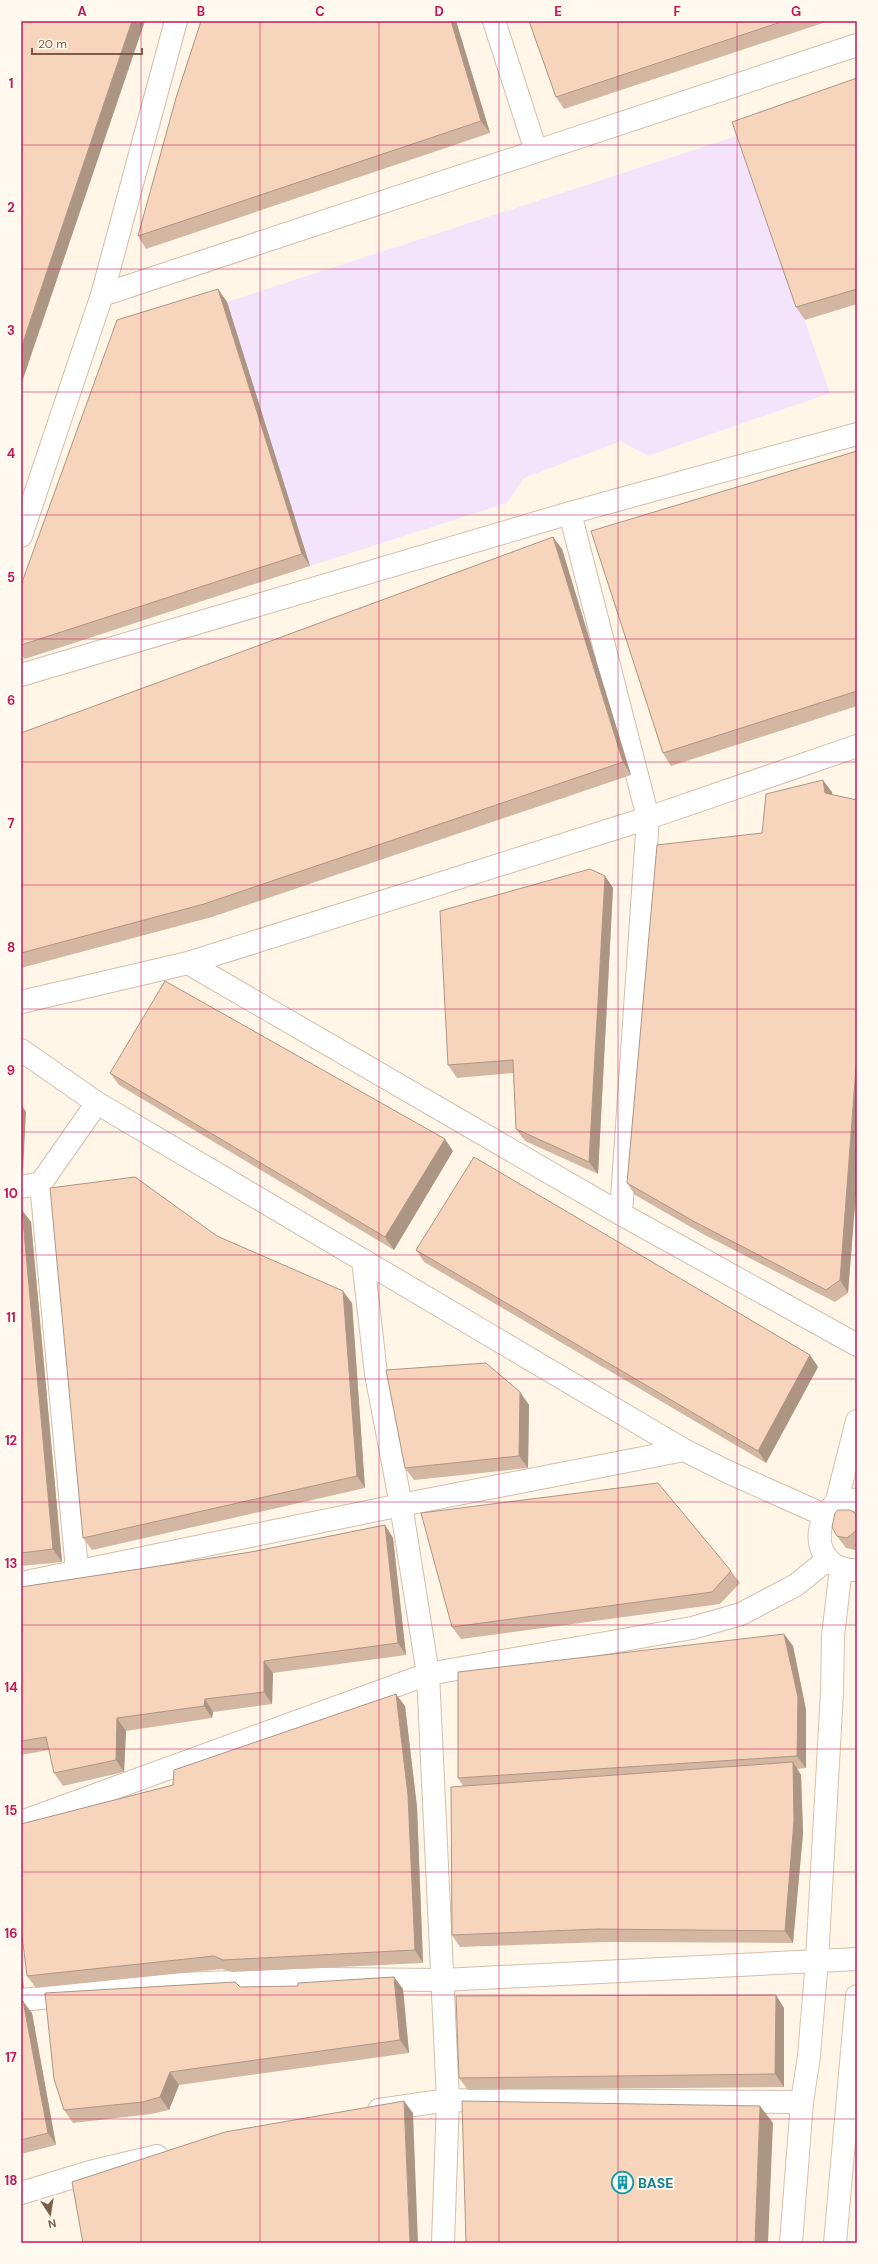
<svg xmlns="http://www.w3.org/2000/svg" width="878" height="2264" font-family="'DM Sans',sans-serif">
<style>
.education{fill:#f3e4fb}
.lines{fill:none;stroke-linecap:round;stroke-linejoin:round}
.street-casing{stroke:#d3beab;stroke-width:24}
.secondary-casing{stroke:#d9c0aa;stroke-width:24}
.street{stroke:#fff;stroke-width:22}
.secondary{stroke:#fff;stroke-width:22}
.wall{fill:#d4b7a2}
.shaded-wall{fill:#ad9584}
.building{fill:#f7d5bc;stroke:#ad9584}
.grid{fill:none;stroke:#c2185b;stroke-width:1;stroke-opacity:0.55}
.labels{text-anchor:middle;dominant-baseline:central;stroke-width:4;stroke-linejoin:round;paint-order:stroke}
.culture-label{font-size:14px;font-weight:bold;fill:#0d838f;stroke:#fff9f0;text-anchor:start}
.neatline{fill:none;stroke:#c2185b;stroke-width:1.5}
.grid-label{font-size:13px;text-anchor:middle;font-weight:bold;fill:#c2185b}
</style>
<rect width="100%" height="100%" fill="#fff6e7"/>
<path class="education" d="M740,135L830,393L648,456L621,441L524,478L507,503L310,566L227,302Z"/>
<g class="lines">
<defs>
<path id="street" d="M494,21L536,151
M102,295L857,45
M570,513L648,818L621,1214
M21,536L102,295L176,21
M21,675L570,513L857,434
M188,963L621,1214L857,1345
M21,1002L188,963L648,818L857,746
M21,1050L97,1103L684,1450L728,1472L824,1515
M21,1187L41,1183
M363,1260L376,1374L401,1505L428,1674L448,2100L443,2243
M77,1570L41,1183L97,1103
M21,1583L401,1505L684,1450
M21,1822L428,1674L692,1628L741,1614L796,1585L828,1559
M21,2000L179,1984L324,1979L443,1980L857,1959
M379,2110L448,2100L802,2102
M21,2193L90,2172L157,2156"/>
<path id="secondary" d="M857,1500C818,1493 804,1557 842,1568C846,1570 852,1570 857,1570
M836,1504L857,1421
M791,2243L802,2102L809,2056L817,1960L832,1692L833,1636L841,1568
M835,2243L857,1996"/>
</defs>
<use href="#street" class="street-casing"/>
<use href="#secondary" class="secondary-casing"/>
<use href="#street" class="street"/>
<use href="#secondary" class="secondary"/>
</g>
<path class="wall" d="M201,21H456L490,133L146,249L138,236Z
M529,21H829L564,109L556,97Z
M857,78V304L805,320L796,307Z
M218,289L227,302L310,566L25,659L21,655V585Z
M857,451V706L671,766L663,753Z
M562,549L631,775L212,917L21,968V733Z
M832,792V795L857,800V1179L848,1293L835,1302L703,1234L635,1195L627,1183L762,833Z
M605,876L613,888L598,1174L525,1141L516,1129L513,1073L457,1078L448,1065Z
M110,1073L453,1151L394,1250L119,1085Z
M21,1210L31,1222L62,1562L21,1566Z
M217,1236L352,1303L365,1488L92,1550L83,1538Z
M416,1250L810,1355L818,1367L766,1463L424,1262Z
M520,1392L529,1405L528,1468L414,1480L405,1468Z
M855,1513L857,1516V1549L855,1550L846,1548L837,1536Z
M385,1525L393,1538L406,1655L273,1673L272,1704L213,1712L212,1718L126,1731L124,1772L63,1786L54,1773L49,1750L21,1755V1587L251,1552Z
M731,1571L740,1583L720,1604L461,1639L452,1627Z
M784,1634L793,1646L806,1710V1768L797,1769L801,1775L803,1833L793,1943L607,1942L460,1947L452,1935L463,1786L458,1778Z
M405,1706L417,1807L423,1963L232,1972L222,1969L36,1988L27,1976L173,1785Z
M21,1963L24,1989H21Z
M394,1977L403,1989L409,2053L179,2085L169,2110L151,2114L73,2123L64,2110L240,1987L298,1986Z
M21,2001L32,2013L56,2145L21,2154Z
M784,2008V2087L468,2090L459,2078Z"/>
<path class="shaded-wall" d="M132,21H145L21,385V348Z
M451,21H456L490,133L481,121Z
M218,289L227,302L310,566L302,554Z
M553,537L562,549L631,775L623,762Z
M823,780L832,792L834,806L825,793Z
M605,876L613,888L598,1174L589,1162Z
M857,1054V1179L848,1293L840,1280Z
M21,1104L26,1112L23,1171L21,1168Z
M445,1139L453,1151L394,1250L385,1237Z
M22,1210L31,1222L62,1562L53,1549Z
M343,1291L352,1303L365,1488L357,1476Z
M810,1355L818,1367L766,1463L758,1451Z
M520,1392L529,1405L528,1468L519,1456Z
M385,1525L393,1538L406,1655L398,1643Z
M784,1634L793,1646L806,1710V1768L797,1756Z
M264,1661L273,1673L272,1704L264,1692Z
M396,1694L405,1706L417,1807L423,1963L415,1950Z
M205,1699L213,1712L212,1718L204,1706Z
M117,1718L126,1731L124,1772L116,1760Z
M793,1762L801,1775L803,1833L793,1943L785,1931Z
M21,1963L24,1989L21,1984Z
M394,1977L403,1989L409,2053L400,2040Z
M776,1995L784,2008V2087L775,2074Z
M23,2001L32,2013L56,2145L48,2133Z
M170,2072L179,2085L169,2110L160,2097Z
M404,2101L413,2113L418,2243H410Z
M760,2106L773,2123L768,2243H755Z"/>
<path class="building" d="M21,21H132L21,348Z
M201,21H451L481,121L138,236L176,98Z
M529,21H784L556,97Z
M857,78V289L796,307L732,122Z
M218,289L302,554L21,645V585L117,320Z
M857,451V691L663,753L591,531Z
M553,537L623,762L204,904L21,953V733Z
M823,780L825,793L857,800V1054L840,1280L826,1290L695,1222L627,1183L657,845L762,833L766,794Z
M590,869L605,876L589,1162L516,1129L513,1060L448,1065L440,911Z
M165,981L445,1139L385,1237L110,1073Z
M474,1157L810,1355L758,1451L416,1250Z
M135,1177L217,1236L343,1291L357,1476L83,1538L50,1188Z
M21,1210H22L53,1549L21,1553Z
M486,1363L520,1392L519,1456L405,1468L386,1370Z
M658,1483L731,1571L712,1592L452,1627L421,1513Z
M838,1510H850L855,1513L857,1519V1530L847,1538L837,1536L832,1527L835,1513Z
M385,1525L398,1643L264,1661V1692L205,1699L204,1706L117,1718L116,1760L54,1773L46,1737L21,1741V1587L251,1552Z
M784,1634L798,1697L797,1756L458,1778V1672Z
M396,1694L408,1795L415,1950L223,1960L214,1956L27,1976L21,1927V1824L173,1785L174,1770Z
M793,1762L794,1821L785,1931L598,1929L452,1935L451,1787Z
M394,1977L400,2040L170,2072L160,2097L143,2102L64,2110L54,2079L45,1993L235,1982L240,1987L298,1986V1983Z
M776,1995L775,2074L459,2078L456,1996Z
M21,2001H23L48,2133L21,2140Z
M404,2101L410,2243H83L72,2182L225,2132Z
M462,2101L760,2106L755,2243H466Z"/>
<path class="grid" d="M141,21V2243M260,21V2243M379,21V2243M499,21V2243M618,21V2243M737,21V2243M21,145H857M21,269H857M21,392H857M21,515H857M21,639H857M21,762H857M21,885H857M21,1009H857M21,1132H857M21,1255H857M21,1379H857M21,1502H857M21,1625H857M21,1749H857M21,1872H857M21,1995H857M21,2119H857"/>
<defs>
<symbol id="building-ring" viewBox="-11 -11 22 22"><circle r="9.5" fill="#fff9f0" stroke="#0f9aa8" stroke-width="1.5"/><path d="M-4-6H4V6H1V3H-1V6H-4ZM-2.5-4.3h1.7v1.8h-1.7ZM.8-4.3h1.7v1.8H.8ZM-2.5-1h1.7V.8h-1.7ZM.8-1h1.7V.8H.8Z" fill="#0f9aa8"/></symbol>
</defs>
<g fill-rule="evenodd">
<use href="#building-ring" x="610" y="2170" width="25" height="25"/>
</g>
<g class="labels">
<g class="culture-label">
<text x="638" y="2183">BASE</text>
</g>
</g>
<rect width="878" height="2264" fill="none" stroke="#fff9f0" stroke-width="44"/>
<g transform="translate(50 2214) rotate(168)" stroke="#fff9f0" stroke-width="3" paint-order="stroke">
<path d="M0-3L7 15L0 10L-7 15Z" fill="#7c5c48"/>
<text y="-6" font-size="11" font-weight="bold" text-anchor="middle" fill="#7c5c48">N</text>
</g>
<path d="M32 48v6h110v-6" fill="none" stroke="#7c5c48" stroke-width="2"/>
<text x="38" y="48" font-size="12" fill="#7c5c48" stroke="#fff9f0" stroke-width="3" paint-order="stroke">20 m</text>
<rect x="22" y="22" width="834" height="2220" class="neatline"/>
<g class="grid-label">
<text x="82" y="16">A</text>
<text x="201" y="16">B</text>
<text x="320" y="16">C</text>
<text x="439" y="16">D</text>
<text x="558" y="16">E</text>
<text x="677" y="16">F</text>
<text x="796" y="16">G</text>
<text x="11" y="88">1</text>
<text x="11" y="212">2</text>
<text x="11" y="335">3</text>
<text x="11" y="458">4</text>
<text x="11" y="582">5</text>
<text x="11" y="705">6</text>
<text x="11" y="828">7</text>
<text x="11" y="952">8</text>
<text x="11" y="1075">9</text>
<text x="11" y="1198">10</text>
<text x="11" y="1322">11</text>
<text x="11" y="1445">12</text>
<text x="11" y="1568">13</text>
<text x="11" y="1692">14</text>
<text x="11" y="1815">15</text>
<text x="11" y="1938">16</text>
<text x="11" y="2062">17</text>
<text x="11" y="2185">18</text>
</g>
</svg>
